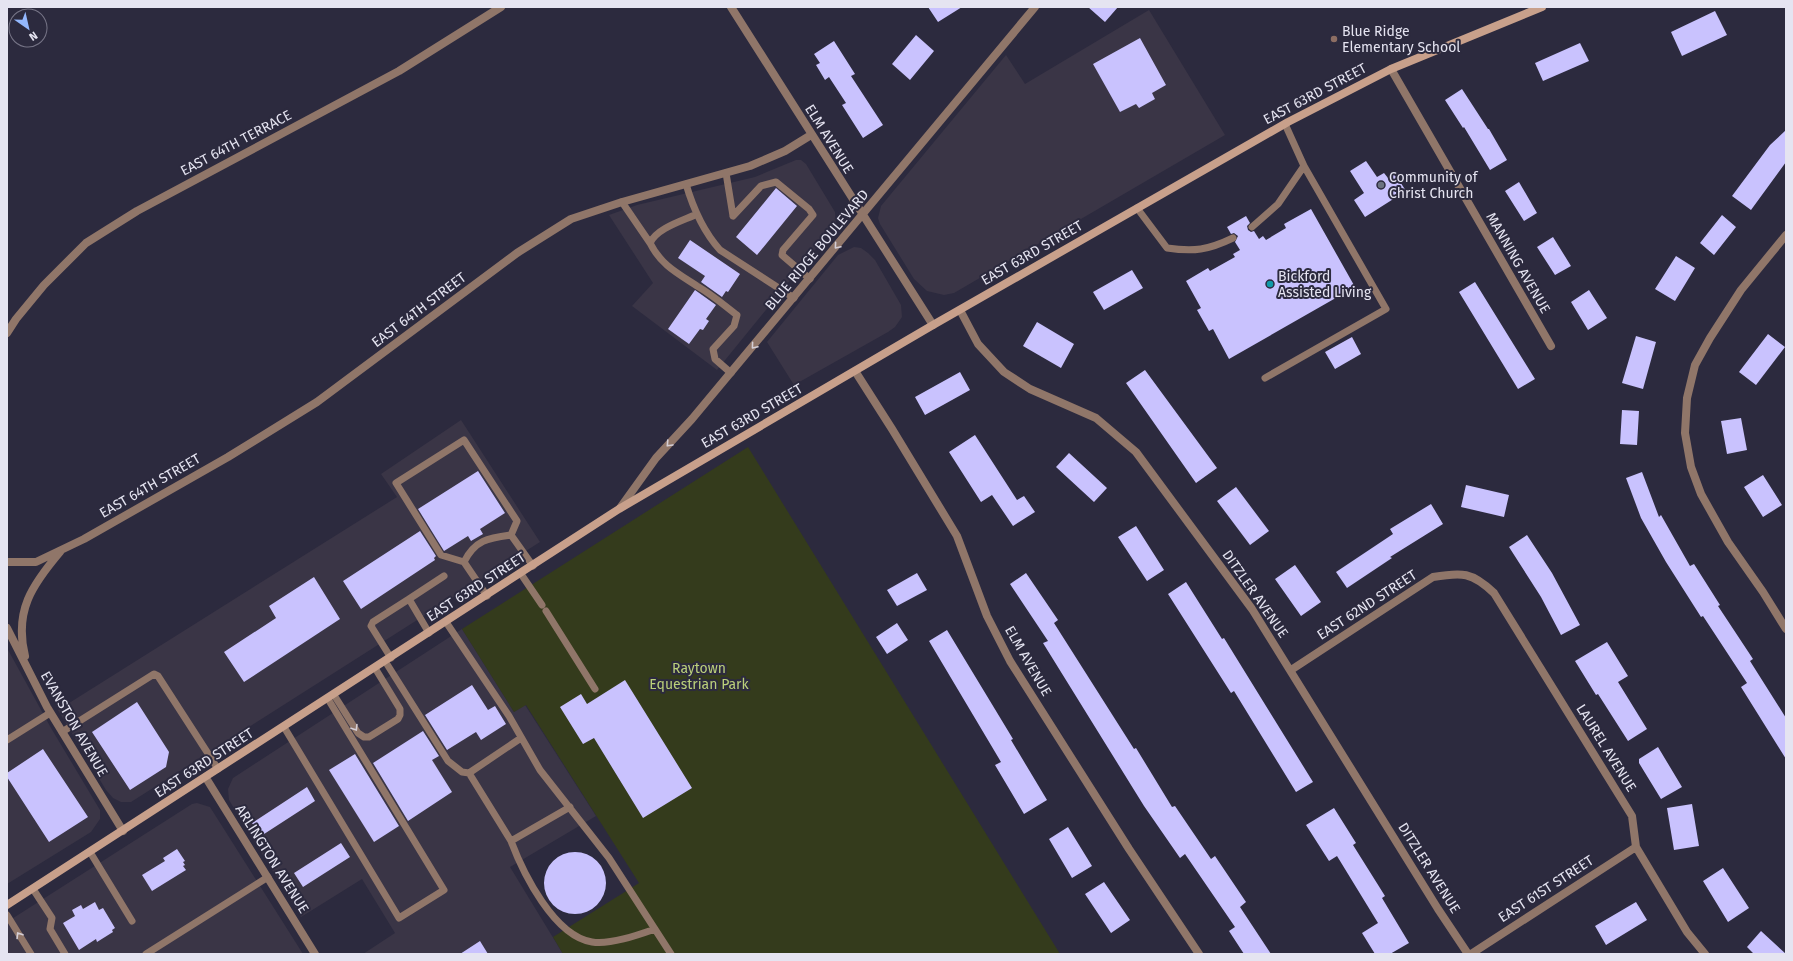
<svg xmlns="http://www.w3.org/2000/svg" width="1793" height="961" font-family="'Fira Sans',sans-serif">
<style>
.commercial{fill:#3a3546}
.green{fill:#343b1c}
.building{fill:#c9c2fe}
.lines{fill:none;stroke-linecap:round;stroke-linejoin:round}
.service{stroke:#907669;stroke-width:7}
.minor{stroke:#907669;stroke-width:8}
.secondary{stroke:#c8a08b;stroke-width:8}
.oneway{stroke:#d4ced6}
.education-dot{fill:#8d6e63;stroke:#2c2a3e;stroke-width:1.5}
.worship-dot{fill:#6b7280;stroke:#2c2a3e;stroke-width:1.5}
.culture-dot{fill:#0f9aa8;stroke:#2c2a3e;stroke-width:1.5}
.labels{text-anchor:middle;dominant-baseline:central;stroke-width:4;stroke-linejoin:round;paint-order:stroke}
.poi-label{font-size:14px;fill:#e5e4f1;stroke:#2c2a3e;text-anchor:start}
.street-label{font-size:14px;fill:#e5e4f1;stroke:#2c2a3e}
.park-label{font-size:14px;fill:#bbd07a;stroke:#2c2a3e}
</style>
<rect width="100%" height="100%" fill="#2c2a3e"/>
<path class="commercial" d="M1149,10L1225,135L954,293L944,295L927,291L914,279L880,224L878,218L881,206L1006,55L1025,84Z
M796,160H801L806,164L835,212L836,224L717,370L632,306L653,283L609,215L637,205L755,177Z
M854,247L861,248L868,253L875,260L901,305L902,317L895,327L888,332L794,385L767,342L838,255Z
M461,420L540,542L131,802H121L113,798L106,790L58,710L397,497L381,474Z
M462,629L514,712L525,705L596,816L510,867L563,954H363L395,933L362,879L301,917L229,800L228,789L233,778Z
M7,648L51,728L100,810V819L91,832L7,884Z
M197,803L210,807L303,954H7V922L192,804Z"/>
<path class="green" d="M748,447L1060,954H563L553,937L639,883L526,705L514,712L462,629Z"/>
<path class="building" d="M928,7H962L938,22Z
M1088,7H1118L1105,22Z
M1715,11L1727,35L1682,56L1671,32Z
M916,35L934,51L910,80L892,64Z
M1140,38L1166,85L1152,93L1155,99L1139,108L1136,104L1120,112L1093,64Z
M834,41L855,74L851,76L883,125L863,138L842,105L846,103L829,77L825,80L816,65L820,63L814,54Z
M1580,43L1589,61L1543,81L1535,63Z
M1462,89L1488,129H1489L1507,160L1490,170L1464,127L1463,128L1445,100Z
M1786,130V162L1751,210L1732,196L1770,145Z
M1366,161L1377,177L1384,173L1388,178L1395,174L1406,191L1365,217L1354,200L1364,193L1350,171Z
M1519,182L1537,213L1524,221L1505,191Z
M776,188L797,206L757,255L736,237Z
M1311,209L1355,287L1229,359L1213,329L1209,331L1197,310L1201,308L1186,281L1208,268L1210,271L1235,257L1233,254L1240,250L1235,242L1238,236L1234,233L1231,234L1227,227L1246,216L1250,223L1247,226L1248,230L1251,232L1254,231L1259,239L1263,236L1266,240L1286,228L1284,224Z
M1722,215L1736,227L1714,255L1700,243Z
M1553,237L1571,266L1555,275L1537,247Z
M690,240L740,274L728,292L726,291L722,297L701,282L705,276L678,258Z
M1676,256L1695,268L1675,301L1655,289Z
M1132,270L1143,288L1104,310L1093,292Z
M1475,282L1535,379L1518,389L1459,292Z
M695,290L716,305L706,319L709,321L703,330L700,329L689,344L668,329Z
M1589,290L1607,318L1588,330L1571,302Z
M1037,322L1074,344L1061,368L1023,346Z
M1768,334L1785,347L1756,385L1739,372Z
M1636,336L1656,342L1643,389L1622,383Z
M1352,337L1361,354L1335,369L1325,352Z
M1145,370L1217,468L1196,483L1126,383Z
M960,372L970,390L925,415L915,397Z
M1622,410L1639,411L1637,445L1620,444Z
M1741,418L1747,450L1727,454L1721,421Z
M975,435L1017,500L1024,496L1035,512L1013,526L992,495L981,502L949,452Z
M1069,453L1107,488L1094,502L1056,467Z
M478,471L505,513L480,529L483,534L471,541L468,536L444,551L418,509Z
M1642,472L1659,517L1661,515L1690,566L1694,564L1720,605L1718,606L1753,659L1750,661L1786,718V759L1741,687L1747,683L1703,616L1701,617L1666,562L1641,518L1626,478Z
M1763,475L1782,505L1763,517L1744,487Z
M1466,485L1509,495L1504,517L1461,507Z
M1236,487L1269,531L1250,545L1217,501Z
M1431,504L1443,524L1390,557L1392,558L1347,588L1336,572L1393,534L1390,529Z
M1136,526L1164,570L1147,581L1118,537Z
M420,531L436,556L434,558L435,560L361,609L343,581Z
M1527,535L1552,573L1580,625L1561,635L1541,597L1509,547Z
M1295,565L1321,602L1301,616L1275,579Z
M917,573L927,590L897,606L887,590Z
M1026,573L1058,620L1054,623L1134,749L1136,748L1172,807L1175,806L1211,859L1215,856L1246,902L1240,907L1271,954H1244L1229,931L1235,927L1185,854L1180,858L1144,806L1043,643L1048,641L1010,584Z
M314,577L340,619L244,682L224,652L276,618L269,606Z
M1186,582L1222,639L1224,638L1313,782L1296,792L1234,691L1231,693L1168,594Z
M897,623L908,640L887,654L876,637Z
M947,630L1013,739L1011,740L1047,800L1024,814L995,765L1001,762L929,641Z
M1607,642L1628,676L1618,682L1647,729L1628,741L1598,694L1596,695L1575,661Z
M625,680L692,788L643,818L594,738L583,744L560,707L581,694L587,704Z
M472,685L488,710L495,706L506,724L481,740L476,732L447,750L425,715Z
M137,702L169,752L166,767L130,790L92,732Z
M423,731L439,756L432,760L452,792L408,821L373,763Z
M1658,747L1682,787L1661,799L1639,763V759Z
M43,749L88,817L49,842L7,777V773Z
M355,754L399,826L374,842L329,770Z
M307,787L315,801L261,836L252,823Z
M1692,804L1699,846L1674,850L1667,808Z
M1334,808L1356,843L1353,845L1385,896L1382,898L1409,943L1390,954H1375L1362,933L1378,923L1337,856L1329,861L1306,825Z
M1068,827L1092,866L1072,878L1049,839Z
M341,843L350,857L303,887L294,873Z
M177,849L185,861L183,862L185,865L183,866L186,870L152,891L142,875L165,861L163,858Z
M544 883a31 31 0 1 1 62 0a31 31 0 1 1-62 0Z
M1723,868L1749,908L1728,922L1703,881Z
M1104,882L1130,920L1111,933L1085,894Z
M95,902L99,910L103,908L115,928L112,930L113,932L97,942L96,939L79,950L63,923L75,916L72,910L81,905L83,909Z
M1636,902L1647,920L1606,945L1595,926Z
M1761,931L1786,954H1754L1747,947Z
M480,941L488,954H460Z"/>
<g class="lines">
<path class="service" d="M726,173L733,216
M686,184C693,208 703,231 720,250L794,298
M622,202L650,243
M1137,208L1167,248C1194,252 1208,250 1233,238
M697,214C682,221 657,228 650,243C661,265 677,273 697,286C711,294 724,305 737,315L734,326L713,349L715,359L731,373
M733,216L761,186L776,182L809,209L813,215L783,250L782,255L810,279
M1252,227L1278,204L1304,166L1285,124
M1265,378L1386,309L1304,166
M464,562C475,540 488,538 511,535
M521,574L542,605
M487,596L464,562L441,555L396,483L464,440L517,521L511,535L533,566
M546,611L595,689
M446,622L509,716L540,770L609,858L671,954
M429,633L409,599L444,576
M391,658L371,626L373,622L409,599
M385,661L448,761L462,772L469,773L511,841L570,807
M334,695L358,733L364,737H369L398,719L400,715V709L375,668
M284,727L399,918L444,890L328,699
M62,732L154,674L158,676L218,769
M7,740L50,713
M469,773L521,738
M511,841C523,873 554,936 592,942C610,945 638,935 655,929
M90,852L132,921
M33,889L52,918L50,929L65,954
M7,915L31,954
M146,954L268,877"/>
<path class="minor" d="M731,7L933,325
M1391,69L1551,346
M1786,235L1741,290L1710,338L1695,365L1687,398L1685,433L1691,467L1701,494L1728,542L1763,592L1786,629
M960,310L978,344L1004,372L1030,389L1096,418L1136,452L1252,609L1438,909L1468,954
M7,333L16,319L44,285L86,243L137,211L399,71L501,7
M855,371L892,429L957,536L987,616L1010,661L1129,849L1199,954
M620,508L656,458L692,419L1035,7
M7,562H36L84,539L228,457L317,402L517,253L571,219L622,202L750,166L785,151L811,135
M7,628L47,707L123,831
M25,656C14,611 32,585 60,552
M1291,670L1433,577C1462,572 1472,572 1494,593L1632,816L1636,847L1687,932L1705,954
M206,778L315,954
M1471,954L1636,847"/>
<path class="secondary" d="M7,905L619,509L933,325L1288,122L1391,69L1542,7"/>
</g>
<defs><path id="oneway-chevron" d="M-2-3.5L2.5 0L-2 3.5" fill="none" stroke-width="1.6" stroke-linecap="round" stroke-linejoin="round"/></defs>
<g class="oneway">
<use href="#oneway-chevron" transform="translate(837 246) rotate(130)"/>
<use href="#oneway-chevron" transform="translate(754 346) rotate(130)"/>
<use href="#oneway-chevron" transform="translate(669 444) rotate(133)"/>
<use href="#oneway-chevron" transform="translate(355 728) rotate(58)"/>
<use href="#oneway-chevron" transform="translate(19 935) rotate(-122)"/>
</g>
<circle class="education-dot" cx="1334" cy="39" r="4"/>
<circle class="worship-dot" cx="1381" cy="185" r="4"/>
<circle class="culture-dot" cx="1270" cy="284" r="4"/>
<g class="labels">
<g class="poi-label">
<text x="1342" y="31">Blue Ridge<tspan x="1342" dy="16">Elementary School</tspan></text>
<text x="1389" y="177">Community of<tspan x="1389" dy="16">Christ Church</tspan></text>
<text x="1278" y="276">Bickford<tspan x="1278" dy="16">Assisted Living</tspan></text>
</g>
<g class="street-label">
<text transform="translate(1315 94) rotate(-28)">EAST 63RD STREET</text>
<text transform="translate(829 139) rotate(58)">ELM AVENUE</text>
<text transform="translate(236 143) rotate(-28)">EAST 64TH TERRACE</text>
<text transform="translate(817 250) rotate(-50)">BLUE RIDGE BOULEVARD</text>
<text transform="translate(1032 253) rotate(-30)">EAST 63RD STREET</text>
<text transform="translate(1518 263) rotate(60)">MANNING AVENUE</text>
<text transform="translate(419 310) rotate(-37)">EAST 64TH STREET</text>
<text transform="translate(752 416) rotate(-30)">EAST 63RD STREET</text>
<text transform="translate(150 486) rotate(-30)">EAST 64TH STREET</text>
<text transform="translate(476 587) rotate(-33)">EAST 63RD STREET</text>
<text transform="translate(1255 594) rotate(55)">DITZLER AVENUE</text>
<text transform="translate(1367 605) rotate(-33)">EAST 62ND STREET</text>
<text transform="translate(1028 661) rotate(60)">ELM AVENUE</text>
<text transform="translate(74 724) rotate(60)">EVANSTON AVENUE</text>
<text transform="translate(1606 748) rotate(58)">LAUREL AVENUE</text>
<text transform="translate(204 763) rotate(-33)">EAST 63RD STREET</text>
<text transform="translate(272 859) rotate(58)">ARLINGTON AVENUE</text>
<text transform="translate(1429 868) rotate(58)">DITZLER AVENUE</text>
<text transform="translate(1546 889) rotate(-33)">EAST 61ST STREET</text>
</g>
<g class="park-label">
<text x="699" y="668">Raytown<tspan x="699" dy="16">Equestrian Park</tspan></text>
</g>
</g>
<rect width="1793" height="961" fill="none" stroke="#e5e4f1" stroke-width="16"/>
<g transform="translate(28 28) rotate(146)"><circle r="19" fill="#2c2a3e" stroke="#767486"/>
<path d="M0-3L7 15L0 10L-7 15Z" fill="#93b7fd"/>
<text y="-6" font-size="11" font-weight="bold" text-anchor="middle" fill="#e5e4f1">N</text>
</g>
</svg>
